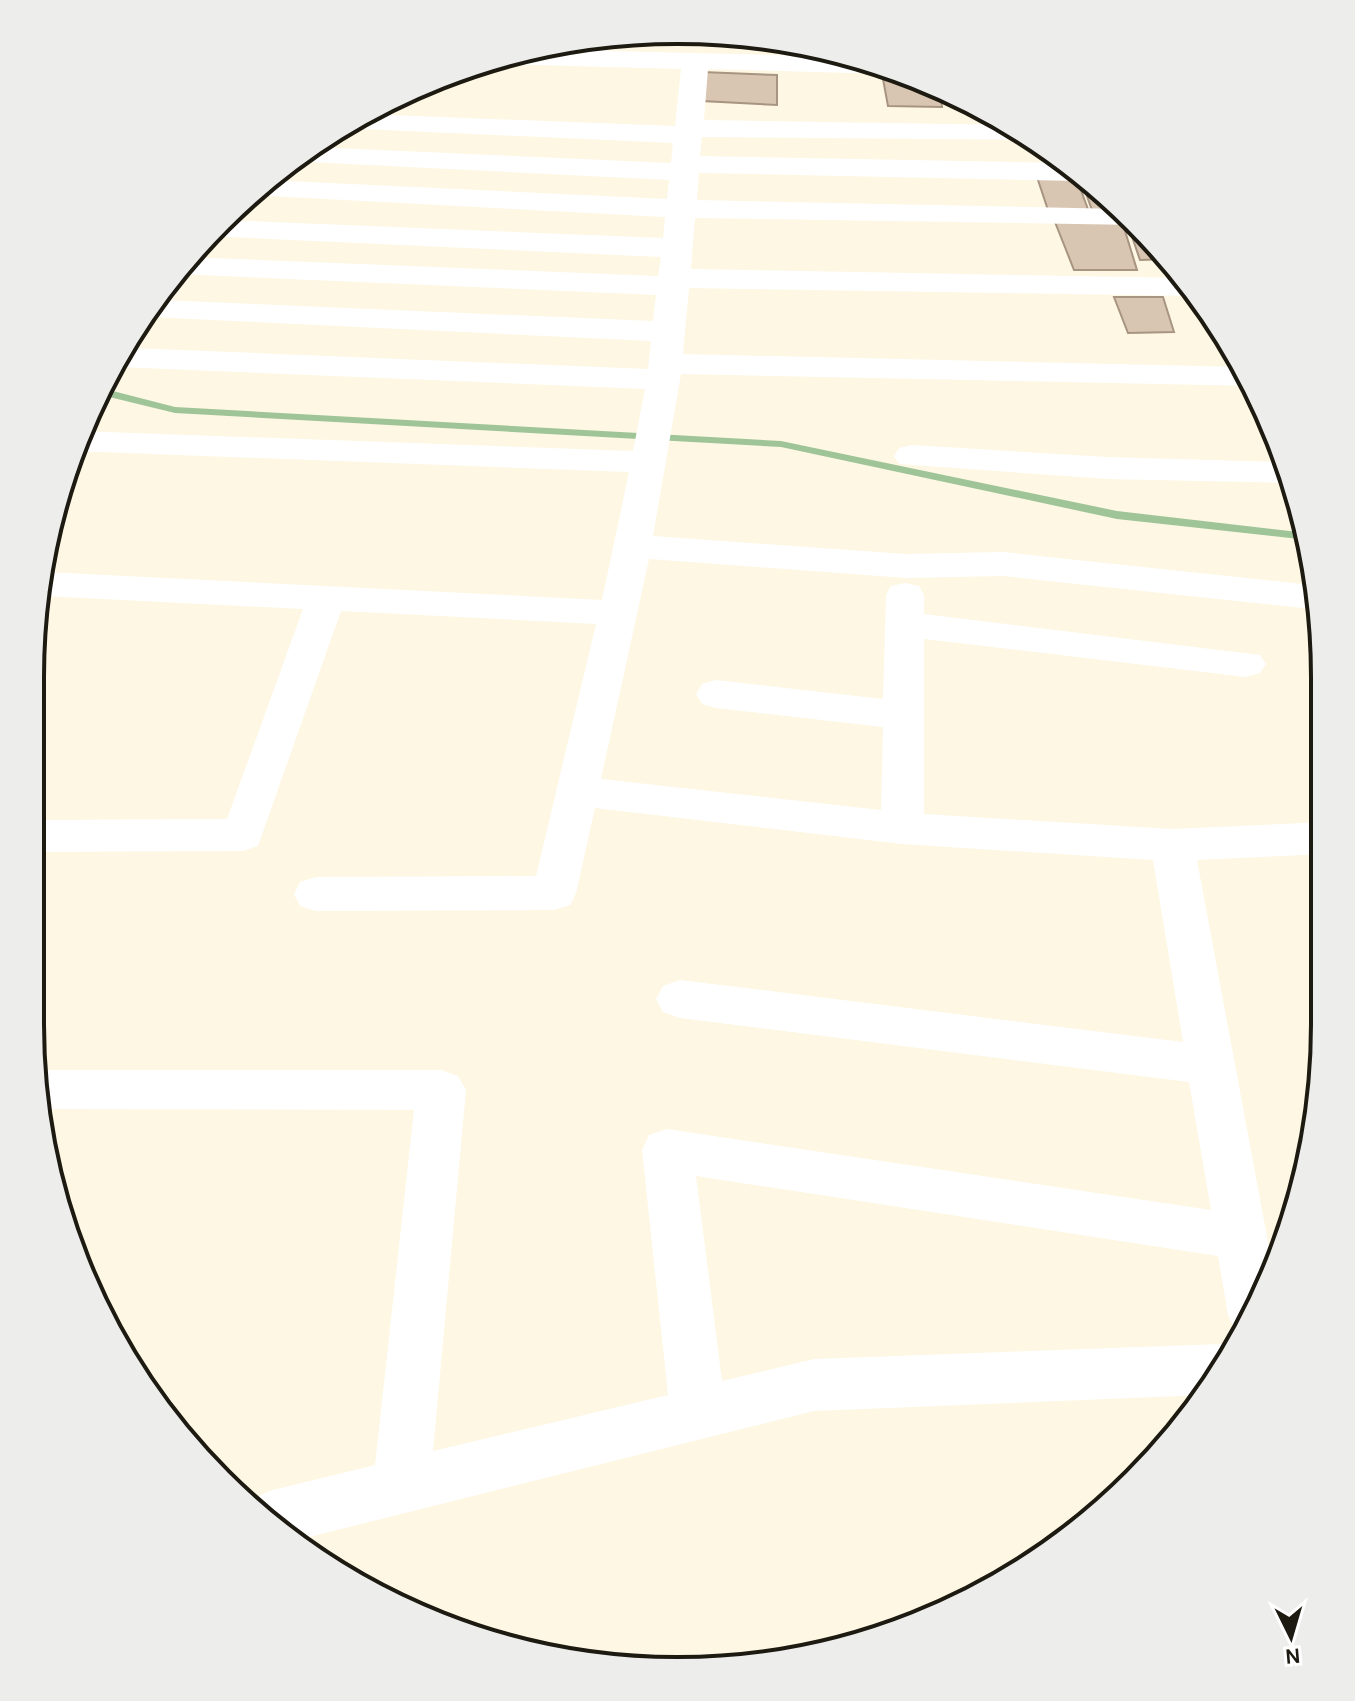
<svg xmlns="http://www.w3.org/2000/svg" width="1355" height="1701" font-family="Karla,sans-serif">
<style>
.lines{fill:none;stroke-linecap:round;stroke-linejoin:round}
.stream{fill:#9fc498;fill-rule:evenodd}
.building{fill:#d9c6b2;stroke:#a79481;stroke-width:2}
.minor{fill:#fff;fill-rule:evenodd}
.rim{fill:none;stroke:#1d1a11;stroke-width:4}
</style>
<rect width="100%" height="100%" fill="#fef7e3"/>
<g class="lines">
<path class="stream" d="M105,389L175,407L781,441L1117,511L1307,533L1308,540L1117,519L781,447L175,413L101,395Z"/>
</g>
<path class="building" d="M702,72L777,75V105L702,101Z
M883,79H918L940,89L942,107L888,106Z
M1036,174H1075L1089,212L1049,213Z
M1079,174L1104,190L1125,212L1093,213Z
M1122,221L1137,270H1074L1055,222Z
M1127,222H1134L1169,259L1140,260Z
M1114,297H1163L1174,332L1128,333Z
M1199,297H1200L1221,332H1214Z"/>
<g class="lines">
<path class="minor" d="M530,49L854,57L899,70L888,74L708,69L704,120L1013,125L1034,140L702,137L700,156L1066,163L1087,178L1078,181L699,173L697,200L1121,209L1137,225L695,218L691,269L1187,278L1199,296L689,288L683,354L1243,367L1255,386L681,374L653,536L906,554L1003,552L1312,585L1315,586L1319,607L1312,609L1003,576L906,578L649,559L601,779L881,810L883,727L716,708L702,704L696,694L702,684L716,680L883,699L886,595L891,586L905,583L919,586L924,595V614L1260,655L1266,664L1260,673L1246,677L924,639V814L1172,829L1324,822V854L1197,860L1273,1269L1258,1310L1243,1335L1236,1332L1228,1315L1218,1256L696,1176L722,1381L814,1359L1222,1344L1234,1348L1205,1395L814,1411L297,1540L247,1502L269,1491L375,1465L414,1110L41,1109L36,1070H441L458,1076L466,1090L433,1451L668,1395L642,1150L649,1135L667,1129L1211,1210L1189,1082L680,1018L663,1012L656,999L663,986L680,980L1183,1042L1153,860L902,844L595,808L576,893L570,905L554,910L316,911L300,906L294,894L300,882L316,877L536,876L596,624L341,611L258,846L243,851L31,852V820L227,819L303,609L43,596L41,595L46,572L602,600L629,472L74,451L79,431L633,451L645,389L119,367L130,348L648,369L651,341L149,317L160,300L653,321L656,295L176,274L187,257L658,276L661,257L206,236L223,220L663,238L665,217L250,195L266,180L667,199L669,180L288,161L311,147L671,163L673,143L341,128L363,114L675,126L681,69L499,64L488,60Z
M912,445L1107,457L1285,462L1293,483L1107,479L899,464L894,456L899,448Z"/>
</g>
<path d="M0 0H1355V1701H0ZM677 44H678A633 633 0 0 1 1311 677V1024A633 633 0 0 1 678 1657H677A633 633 0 0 1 44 1024V677A633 633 0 0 1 677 44Z" fill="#ededec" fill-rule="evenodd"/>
<path class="rim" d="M677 44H678A633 633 0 0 1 1311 677V1024A633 633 0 0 1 678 1657H677A633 633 0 0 1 44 1024V677A633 633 0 0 1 677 44Z"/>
<g transform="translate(1291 1637) rotate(175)" stroke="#ffffff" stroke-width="6" paint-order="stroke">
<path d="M0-6L14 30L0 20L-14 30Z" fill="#1d1a11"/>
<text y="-12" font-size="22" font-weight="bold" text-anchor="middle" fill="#1d1a11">N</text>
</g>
</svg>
